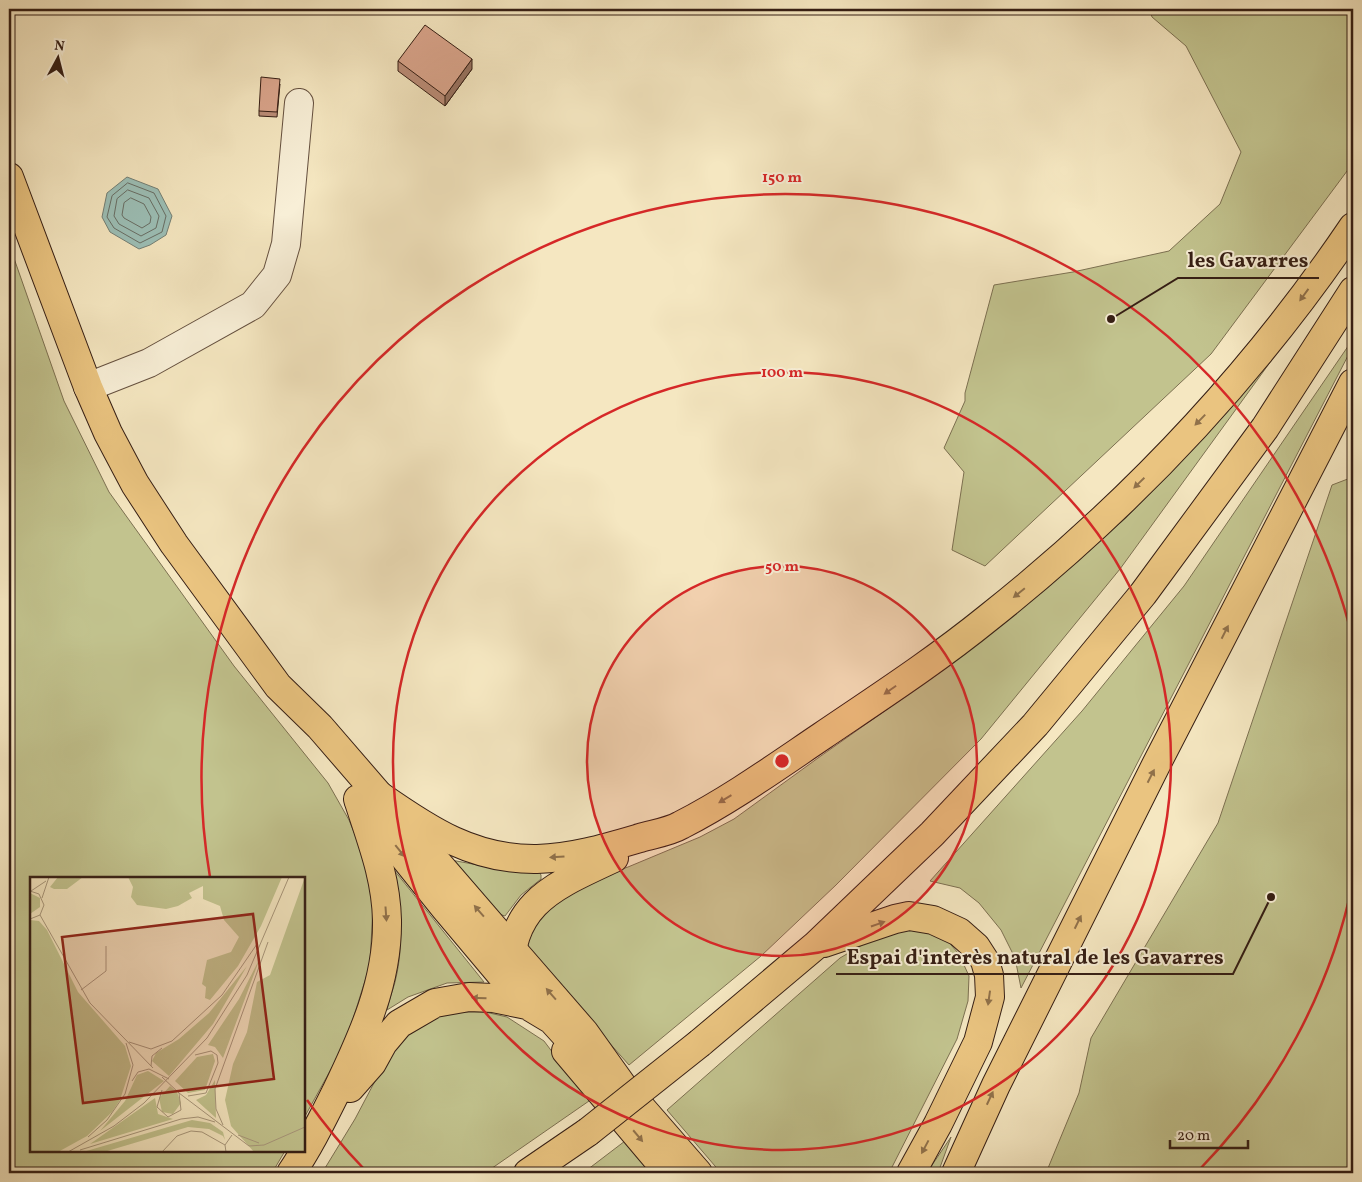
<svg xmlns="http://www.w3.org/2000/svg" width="1362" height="1182" font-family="Vollkorn,serif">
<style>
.green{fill:#c2c38e;stroke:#7c7051}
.water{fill:#9cbfb6;stroke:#737f75}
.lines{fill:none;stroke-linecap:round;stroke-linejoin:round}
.shore{stroke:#686e65;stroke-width:1}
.minor-casing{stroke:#65503f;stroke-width:30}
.major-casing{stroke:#351e14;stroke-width:30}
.highway-casing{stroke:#351e14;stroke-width:30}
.minor{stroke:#f8efd7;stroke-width:28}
.major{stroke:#eac480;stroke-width:28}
.highway{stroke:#eac480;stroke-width:28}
.highway-bridge-casing{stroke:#351e14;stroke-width:30;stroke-linecap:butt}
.highway-bridge{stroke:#eac480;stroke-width:28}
.wall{fill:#bb8d78;stroke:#351e14}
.shaded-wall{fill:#987361;stroke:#351e14}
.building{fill:#d9a48b;stroke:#351e14}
.oneway{fill:#90714a}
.ring{fill:none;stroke:#d62828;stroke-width:2.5}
.inset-road{fill:none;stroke:#a8977c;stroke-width:1}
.view{fill:#8f2418;fill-opacity:0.15;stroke:#8f2418;stroke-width:2.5}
.inset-edge{fill:none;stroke:#351e14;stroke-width:2.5}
.centre{fill:#d62828;stroke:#f8efd7;stroke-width:2.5}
.ring-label{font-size:15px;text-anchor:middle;font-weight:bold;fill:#d62828;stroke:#f8efd7;stroke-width:4;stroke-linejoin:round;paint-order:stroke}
.leader{fill:none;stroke:#351e14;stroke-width:2}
.callout-dot{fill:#351e14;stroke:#f8efd7;stroke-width:2}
.callout-label{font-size:21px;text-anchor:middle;font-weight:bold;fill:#351e14;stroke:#f8efd7;stroke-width:4;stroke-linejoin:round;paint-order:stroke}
</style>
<rect width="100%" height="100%" fill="#f5e7c1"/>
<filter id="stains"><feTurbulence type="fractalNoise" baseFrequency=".004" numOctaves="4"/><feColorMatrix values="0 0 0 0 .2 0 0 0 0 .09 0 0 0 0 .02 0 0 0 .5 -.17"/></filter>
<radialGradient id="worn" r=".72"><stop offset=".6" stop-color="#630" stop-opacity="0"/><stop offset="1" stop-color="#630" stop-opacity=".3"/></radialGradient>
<path class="green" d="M1149,9H1353V163L1211,354L985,566L952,550L964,472L944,448L965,401V393L994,285L1073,272L1169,251L1220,204L1241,152L1186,46L1152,17Z
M9,244L64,401L109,492L234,666L328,783L349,820L363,854L373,904L370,965L345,1044L304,1118V878H31V1151H285L272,1173H9Z
M1353,339V346L1021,988L1015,958L1001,930L979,903L960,888L930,881L1082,711L1184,586Z
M1271,361L1120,569L981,739L836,885L761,956L629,1065L525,948L541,911L586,882L628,867L700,837L734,819L818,758L961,657L1126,518Z
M1353,477V1173H1046L1079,1093L1091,1038L1218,823L1332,485Z
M451,860L494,868L539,872L541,875V879L521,895L505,916L496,913Z
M394,870L484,982L447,983L408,997L387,1010C389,998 395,986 397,973C404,938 400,905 394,870Z
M901,929L925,932L944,937L959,954L969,976L968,1001L957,1039L889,1173H721L667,1110L840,958L874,938Z
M456,1012H485L507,1017L544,1041L589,1101L485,1173H322L355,1119L384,1064L405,1033L431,1019Z
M951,1137L938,1173H927L928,1171Z
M625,1141L656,1173H583Z"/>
<path class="water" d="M127,177L158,189L172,216L166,235L150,245L139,249L110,232L102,217L107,193Z"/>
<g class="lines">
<path class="shore" d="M128,183L154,193L166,216L162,232L140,243L114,228L107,217L112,196Z
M128,190L149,198L159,216L156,228L141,236L119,224L114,216L117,199Z
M131,198L144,204L151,217L150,223L142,228L124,218L122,215L124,203Z"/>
<defs>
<path id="minor" d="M88,387L149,363L253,305L277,275L286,244L299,103"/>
<path id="major" d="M9,177L88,387L108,433L135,484L174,544L278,686L320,727L511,948L584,1032L624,1088L698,1173
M359,801L445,908L519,996
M566,1051L669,1173"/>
<path id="highway" d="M380,796C430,831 474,860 537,859C573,858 606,848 640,838C653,834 669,832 681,825C730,800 776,767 822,736C878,698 935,661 988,618C1128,507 1253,375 1353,227
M824,943L895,919L909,916L933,920L959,932L976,947L985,961L989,975L990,997L978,1042L938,1124L911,1173
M509,983C509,903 550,888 614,858
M700,1043L815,946L932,834L1035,725L1143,594L1265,428L1353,291
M350,1088L372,1063L383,1043L399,1024L435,1003L469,997L493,998L527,1005L552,1020L593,1065L624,1088
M291,1173C309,1147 323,1118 337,1090C363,1036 388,981 387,920C386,876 371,840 358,799
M528,1173L588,1132
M956,1173L996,1085L1156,765L1353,383"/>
</defs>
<use href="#minor" class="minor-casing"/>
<use href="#major" class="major-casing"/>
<use href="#highway" class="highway-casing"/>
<use href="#minor" class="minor"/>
<use href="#major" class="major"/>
<use href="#highway" class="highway"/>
<defs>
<path id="highway-bridge" d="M588,1132L700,1043"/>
</defs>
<use href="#highway-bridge" class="highway-bridge-casing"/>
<use href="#highway-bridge" class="highway-bridge"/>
</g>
<path class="wall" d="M398,61L472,69L445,106L398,71Z
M280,84L277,117L259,116V111Z"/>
<path class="shaded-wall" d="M472,59V69L445,106V96Z"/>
<path class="building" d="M425,25L472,59L445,96L398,61Z
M261,77L280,79L277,112L259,111Z"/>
<defs><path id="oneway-solid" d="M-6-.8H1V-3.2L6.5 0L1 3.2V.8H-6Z" transform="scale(1.25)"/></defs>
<g class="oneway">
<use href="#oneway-solid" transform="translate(1304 295) rotate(126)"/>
<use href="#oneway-solid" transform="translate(1200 420) rotate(134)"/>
<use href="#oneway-solid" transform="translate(1139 483) rotate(136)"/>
<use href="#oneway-solid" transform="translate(1019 593) rotate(141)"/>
<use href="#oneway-solid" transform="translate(1225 632) rotate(-63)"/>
<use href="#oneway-solid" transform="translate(890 690) rotate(145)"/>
<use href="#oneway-solid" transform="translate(1151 776) rotate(-63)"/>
<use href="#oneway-solid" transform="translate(725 799) rotate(149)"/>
<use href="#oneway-solid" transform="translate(400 851) rotate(51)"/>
<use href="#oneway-solid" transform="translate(557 857) rotate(176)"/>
<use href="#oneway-solid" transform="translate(479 911) rotate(-131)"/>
<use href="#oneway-solid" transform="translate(386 914) rotate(86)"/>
<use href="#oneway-solid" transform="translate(1078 922) rotate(-64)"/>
<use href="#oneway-solid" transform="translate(878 924) rotate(-19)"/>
<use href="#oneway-solid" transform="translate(551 994) rotate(-131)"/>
<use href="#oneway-solid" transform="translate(479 998) rotate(-178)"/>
<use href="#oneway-solid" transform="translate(989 998) rotate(98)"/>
<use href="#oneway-solid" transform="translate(990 1098) rotate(-65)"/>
<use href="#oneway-solid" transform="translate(638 1136) rotate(50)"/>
<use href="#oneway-solid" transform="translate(925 1147) rotate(118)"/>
</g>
<circle cx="782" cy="761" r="195" fill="#d62828" fill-opacity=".12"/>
<g class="ring">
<circle cx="782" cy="761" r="195"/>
<circle cx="782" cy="761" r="389"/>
<path d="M1353 882A584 584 0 0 1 1199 1170M365 1170A584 584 0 0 1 307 1100M210 877A584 584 0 0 1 1353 640"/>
</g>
<g transform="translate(30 877)">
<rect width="275" height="275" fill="#f5e7c1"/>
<path d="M28,0H53L37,12H24L20,10ZM98,0H252L231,49L208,89L180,123L175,121L176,110L172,107L177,83L201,75L209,60L194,43L190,29L173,22V9L159,16L162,21L148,29L136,32L107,28L101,20L103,10ZM275,0V275H224L201,249L195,223L203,187L217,155L227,105L240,98ZM0,16L10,21V30L0,37ZM0,43L9,44L17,53L48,115L95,169L101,189L90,223L82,235L57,259L28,275H0ZM230,81L193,181L185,170L178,168L209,122ZM217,89L183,147L139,199L122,184L126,176L149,162L179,136ZM183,177L185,184L175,213L158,216L145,204L167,180ZM118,194L134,204L70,254L95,224L107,198ZM185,203L186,241L166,223L176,218ZM140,209L147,215L151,226L143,237L132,235L129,221ZM125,221L128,237L143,242L60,267ZM162,243L180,246L193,255L195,263L193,259L179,252L158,250L74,275H53Z" fill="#c2c38e"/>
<path class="inset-road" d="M0,14L9,17L14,28L10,38L0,42M1,14L16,4M12,21L19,0M10,38L60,126L123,191M51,113L76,94V69M99,165L121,172L142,164L192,118L227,67M121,189L122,179L132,171M132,200L149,216M102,204L108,195L119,192L139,202M132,213L127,230L138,240L151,233L149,216M149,216L219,269L234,268L275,250M158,219L176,216L188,186L187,178L181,174L165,178M193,248L186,232L185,212L238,65M208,258L229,266M58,260L77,243L95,217L103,188L96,166M50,273L151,242L168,240L185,245M38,275L84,249L114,226L177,161L217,98L259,0M132,275L147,259L161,254L172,255L195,268M196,275L195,268L202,258"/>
<path class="view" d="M223,37L244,202L53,226L32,60Z"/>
<rect width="275" height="275" class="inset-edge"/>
</g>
<circle cx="782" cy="761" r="8" class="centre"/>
<g class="ring-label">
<text x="782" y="182">150 m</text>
<text x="782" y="377">100 m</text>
<text x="782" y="571">50 m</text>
</g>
<path class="leader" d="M1111 319L1178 278H1319M1271 897L1233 974H836"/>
<g class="callout-dot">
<circle cx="1111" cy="319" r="5"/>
<circle cx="1271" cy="897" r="5"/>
</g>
<g class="callout-label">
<text x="1248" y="267">les Gavarres</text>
<text x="1035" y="964">Espai d'interès natural de les Gavarres</text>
</g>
<rect width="1362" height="1182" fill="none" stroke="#f5e7c1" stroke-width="30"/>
<rect x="10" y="10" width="1342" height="1162" fill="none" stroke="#351e14" stroke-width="2.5"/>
<rect x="15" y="15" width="1332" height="1152" fill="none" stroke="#351e14"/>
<g transform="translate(58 58) rotate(7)" stroke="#f8efd7" stroke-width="4" paint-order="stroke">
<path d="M0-4L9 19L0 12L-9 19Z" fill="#351e14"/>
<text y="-8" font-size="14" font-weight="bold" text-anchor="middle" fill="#351e14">N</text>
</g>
<path d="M1170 1140v8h78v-8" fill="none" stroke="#351e14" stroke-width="2.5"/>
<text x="1177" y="1140" font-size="15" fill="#351e14" stroke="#f8efd7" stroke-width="4" paint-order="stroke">20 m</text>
<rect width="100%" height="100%" filter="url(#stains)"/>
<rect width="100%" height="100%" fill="url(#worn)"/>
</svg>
